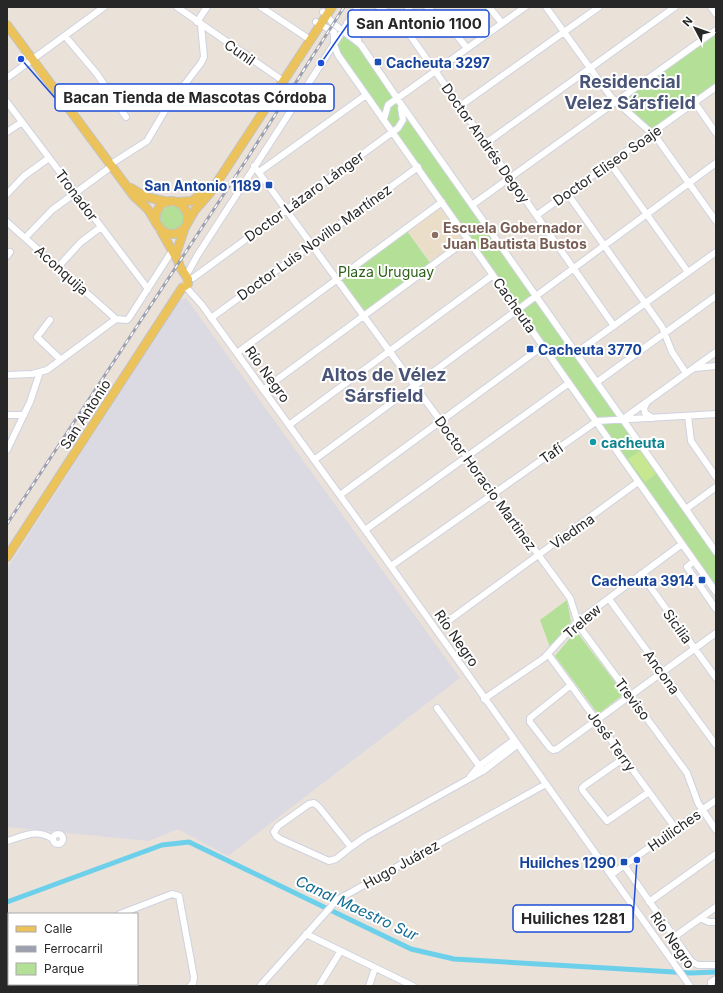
<svg xmlns="http://www.w3.org/2000/svg" width="723" height="993" font-family="Inter,sans-serif">
<style>
.industrial{fill:#dbd9e2}
.education{fill:#ebdec8}
.green{fill:#b3e096}
.pitch{fill:#c7e791}
.lines{fill:none;stroke-linecap:round;stroke-linejoin:round}
.canal{stroke:#6dd0eb;stroke-width:5}
.minor-casing{stroke:#ced2e0;stroke-width:8}
.major-casing{stroke:#c3c3c3;stroke-width:10}
.minor{stroke:#fff;stroke-width:6}
.major{stroke:#ecc35b;stroke-width:8}
.rail-casing{stroke:#9ca0b1;stroke-width:3}
.rail{stroke:#fff;stroke-width:1.5;stroke-dasharray:4.5;stroke-linecap:butt}
.transit-dot{fill:#1a4fb4;stroke:#fff;stroke-width:1.5}
.education-dot{fill:#8d6e63;stroke:#fff;stroke-width:1.5}
.culture-dot{fill:#0f9aa8;stroke:#fff;stroke-width:1.5}
.labels{text-anchor:middle;dominant-baseline:central;stroke-width:4;stroke-linejoin:round;paint-order:stroke}
.street-label{font-size:14px;fill:#272727;stroke:#fff}
.transit-label{font-size:14px;font-weight:bold;fill:#164399;stroke:#fff;text-anchor:end}
.education-label{font-size:14px;font-weight:bold;fill:#785e54;stroke:#fff;text-anchor:start}
.park-label{font-size:14px;fill:#2d611b;stroke:#fff}
.culture-label{font-size:14px;font-weight:bold;fill:#0d838f;stroke:#fff;text-anchor:start}
.water-label{font-size:15px;font-style:italic;fill:#106c92;stroke:#fff}
.district-label{font-size:18px;font-weight:bold;fill:#495476;stroke:#fff}
.leader{fill:none;stroke:#1d4ed8;stroke-width:1.5}
.callout-dot{fill:#1d4ed8;stroke:#fff;stroke-width:1.5}
.callout{fill:#fff;stroke:#1d4ed8;stroke-width:1.5}
.callout-label{font-size:15px;text-anchor:middle;font-weight:bold;fill:#272727}
</style>
<rect width="100%" height="100%" fill="#eae1d9"/>
<path class="industrial" d="M186,298L460,678L228,856L178,829L149,841L7,827V569L179,300Z"/>
<path class="education" d="M439,207L463,239L431,262L407,230Z"/>
<path class="green" d="M343,30L357,41L716,552V592L334,45Z
M716,33V83L652,129L620,101Z
M160 218a12 12 0 1 1 24 0a12 12 0 1 1-24 0Z
M407,231L431,264L365,312L341,279Z
M567,600L571,622L550,647L540,620Z
M576,631L624,694L598,714L555,656Z"/>
<path class="pitch" d="M640,451L656,474L645,482L628,459Z"/>
<g class="lines">
<path class="canal" d="M7,902L162,845L189,842L411,949L454,959L691,973L716,972"/>
<defs>
<path id="minor" d="M177,7L279,78
M261,7L306,37
M379,7L400,21L614,326
M427,7L449,26L467,48
M489,7L502,23
M546,7L611,97L656,137L716,221
M711,7L716,14
M323,12L334,24L361,45L401,104L716,552
M400,21L410,7
M197,22L207,7
M316,22L334,32V45L338,55L716,592
M347,23L358,40
M65,36L97,74L126,117
M7,78L104,7
M7,102L148,289
M695,103L716,133
M460,106L599,7
M384,119L388,105L525,7
M7,132L22,122
M486,143L675,7
M610,163L688,272
M111,164L147,141L166,109L201,63L204,57L201,25
M254,166L570,598L579,626L687,773L698,803L716,830
M259,172L366,95
M567,193L662,327L672,352L686,373
M7,194L24,176L49,158
M472,205L716,30
M537,215L716,87
M7,222L116,319L127,320L129,318L172,251
M25,238L52,210L112,166
M7,256L10,252
M58,267L81,242L101,227
M186,276L197,256L358,7
M188,279L193,278L398,128L403,120L401,108
M184,285L202,305L365,530L690,986
M211,318L418,167
M50,320L37,337L61,360
M237,353L442,202
M576,353L716,252
M695,368L716,366
M7,375L32,374L47,370L116,319
M597,382L716,296
M263,390L468,239
M647,402L644,408L645,413L652,418
M7,415H24
M688,416L691,441L716,477
M623,419L716,352
M289,425L493,275
M7,450L30,402L40,372
M314,460L716,163
M340,495L543,346
M686,509L716,487
M365,530L569,383
M694,561L687,567L716,609
M391,566L597,421L716,414
M641,574L716,678
M609,599L716,745
M448,621L638,482
M548,654L676,829
M571,685L530,718V722L550,748L553,750L557,749L716,633
M484,699L544,658L577,622L682,544
M437,708L483,771
M624,758L584,786L582,788L583,791L607,821L649,792
M470,777L479,766L514,740
M53 839a5 5 0 1 1 10 0a5 5 0 1 1-10 0Z
M7,841C25,836 36,828 53,839
M351,847L336,859L329,861L280,839L276,836L274,832L278,826L309,804L314,803L319,807L351,847L365,837L483,771L517,745
M624,865L691,961L698,965H716
M612,874L716,800
M649,902L716,854
M120,914L172,894L179,896L194,977L193,983L190,986
M700,918L709,922H716
M306,934L413,986
M674,937L716,907
M7,943L9,944
M27,986V984
M260,986L337,900L546,784
M319,986L340,952
M369,986L375,968
M711,986V982L716,979"/>
<path id="major" d="M7,25L133,195C138,201 145,205 149,211C157,222 158,234 174,234C203,226 181,189 161,205C156,210 155,216 156,223
M131,188L146,197L168,202
M177,202L192,201L205,191
M188,222L195,210L210,193L332,7
M161,231L177,259
M7,557L182,288L188,284V279L180,267L176,254L185,227"/>
</defs>
<use href="#minor" class="minor-casing"/>
<use href="#major" class="major-casing"/>
<use href="#minor" class="minor"/>
<use href="#major" class="major"/>
<defs>
<path id="rail" d="M7,524L245,162L344,7"/>
</defs>
<use href="#rail" class="rail-casing"/>
<use href="#rail" class="rail"/>
</g>
<g class="transit-dot">
<rect x="374" y="58" width="8" height="8" rx="2"/>
<rect x="265" y="181" width="8" height="8" rx="2"/>
<rect x="526" y="345" width="8" height="8" rx="2"/>
<rect x="698" y="576" width="8" height="8" rx="2"/>
<rect x="620" y="858" width="8" height="8" rx="2"/>
</g>
<circle class="education-dot" cx="435" cy="235" r="4"/>
<circle class="culture-dot" cx="593" cy="442" r="4"/>
<g class="labels">
<g class="street-label">
<text transform="translate(240 52) rotate(35)">Cunil</text>
<text transform="translate(486 143) rotate(55)">Doctor Andrés Degoy</text>
<text transform="translate(607 165) rotate(-35)">Doctor Eliseo Soaje</text>
<text transform="translate(77 195) rotate(53)">Tronador</text>
<text transform="translate(304 196) rotate(-36)">Doctor Lázaro Lánger</text>
<text transform="translate(314 242) rotate(-36)">Doctor Luis Novillo Martínez</text>
<text transform="translate(62 270) rotate(42)">Aconquija</text>
<text transform="translate(515 305) rotate(55)">Cacheuta</text>
<text transform="translate(268 374) rotate(54)">Río Negro</text>
<text transform="translate(85 414) rotate(-57)">San Antonio</text>
<text transform="translate(551 453) rotate(-35)">Tafí</text>
<text transform="translate(486 483) rotate(54)">Doctor Horacio Martinez</text>
<text transform="translate(572 531) rotate(-35)">Viedma</text>
<text transform="translate(582 621) rotate(-41)">Trelew</text>
<text transform="translate(678 626) rotate(54)">Sicilia</text>
<text transform="translate(457 638) rotate(55)">Río Negro</text>
<text transform="translate(662 672) rotate(54)">Ancona</text>
<text transform="translate(633 699) rotate(53)">Treviso</text>
<text transform="translate(612 741) rotate(54)">José Terry</text>
<text transform="translate(674 830) rotate(-35)">Huiliches</text>
<text transform="translate(401 864) rotate(-29)">Hugo Juárez</text>
<text transform="translate(673 940) rotate(55)">Río Negro</text>
</g>
<g class="transit-label">
<text x="386" y="62" text-anchor="start">Cacheuta 3297</text>
<text x="261" y="185">San Antonio 1189</text>
<text x="538" y="349" text-anchor="start">Cacheuta 3770</text>
<text x="694" y="580">Cacheuta 3914</text>
<text x="616" y="862">Huilches 1290</text>
</g>
<g class="education-label">
<text x="443" y="227">Escuela Gobernador<tspan x="443" dy="16">Juan Bautista Bustos</tspan></text>
</g>
<g class="park-label">
<text x="386" y="271">Plaza Uruguay</text>
</g>
<g class="culture-label">
<text x="601" y="442">cacheuta</text>
</g>
<g class="water-label">
<text transform="translate(357 908) rotate(25)">Canal Maestro Sur</text>
</g>
<g class="district-label">
<text x="630" y="81">Residencial<tspan x="630" dy="21">Velez Sársfield</tspan></text>
<text x="384" y="374">Altos de Vélez<tspan x="384" dy="21">Sársfield</tspan></text>
</g>
</g>
<path class="leader" d="M321 63L348 24M21 59L55 98M637 860L633 919"/>
<g class="callout-dot">
<circle cx="321" cy="63" r="4"/>
<circle cx="21" cy="59" r="4"/>
<circle cx="637" cy="860" r="4"/>
</g>
<g class="callout">
<rect x="348" y="10" width="141" height="27" rx="4"/>
<rect x="55" y="84" width="279" height="27" rx="4"/>
<rect x="513" y="905" width="120" height="27" rx="4"/>
</g>
<g class="callout-label">
<text x="419" y="29">San Antonio 1100</text>
<text x="195" y="103">Bacan Tienda de Mascotas Córdoba</text>
<text x="573" y="924">Huiliches 1281</text>
</g>
<rect width="723" height="993" fill="none" stroke="#272727" stroke-width="16"/>
<rect x="8" y="913" width="130" height="72" fill="#ffffff" stroke="#a9a9a9"/>
<rect x="16" y="926" width="20" height="6" fill="#ecc35b" stroke="#a9a9a9"/>
<text x="44" y="933" font-size="12" fill="#272727">Calle</text>
<rect x="16" y="946" width="20" height="6" fill="#9ca0b1" stroke="#a9a9a9"/>
<text x="44" y="953" font-size="12" fill="#272727">Ferrocarril</text>
<rect x="16" y="963" width="20" height="12" fill="#b3e096" stroke="#a9a9a9"/>
<text x="44" y="973" font-size="12" fill="#272727">Parque</text>
<g transform="translate(695 28) rotate(311)" stroke="#ffffff" stroke-width="3" paint-order="stroke">
<path d="M0-3L7 15L0 10L-7 15Z" fill="#272727"/>
<text y="-6" font-size="11" font-weight="bold" text-anchor="middle" fill="#272727">N</text>
</g>
</svg>
